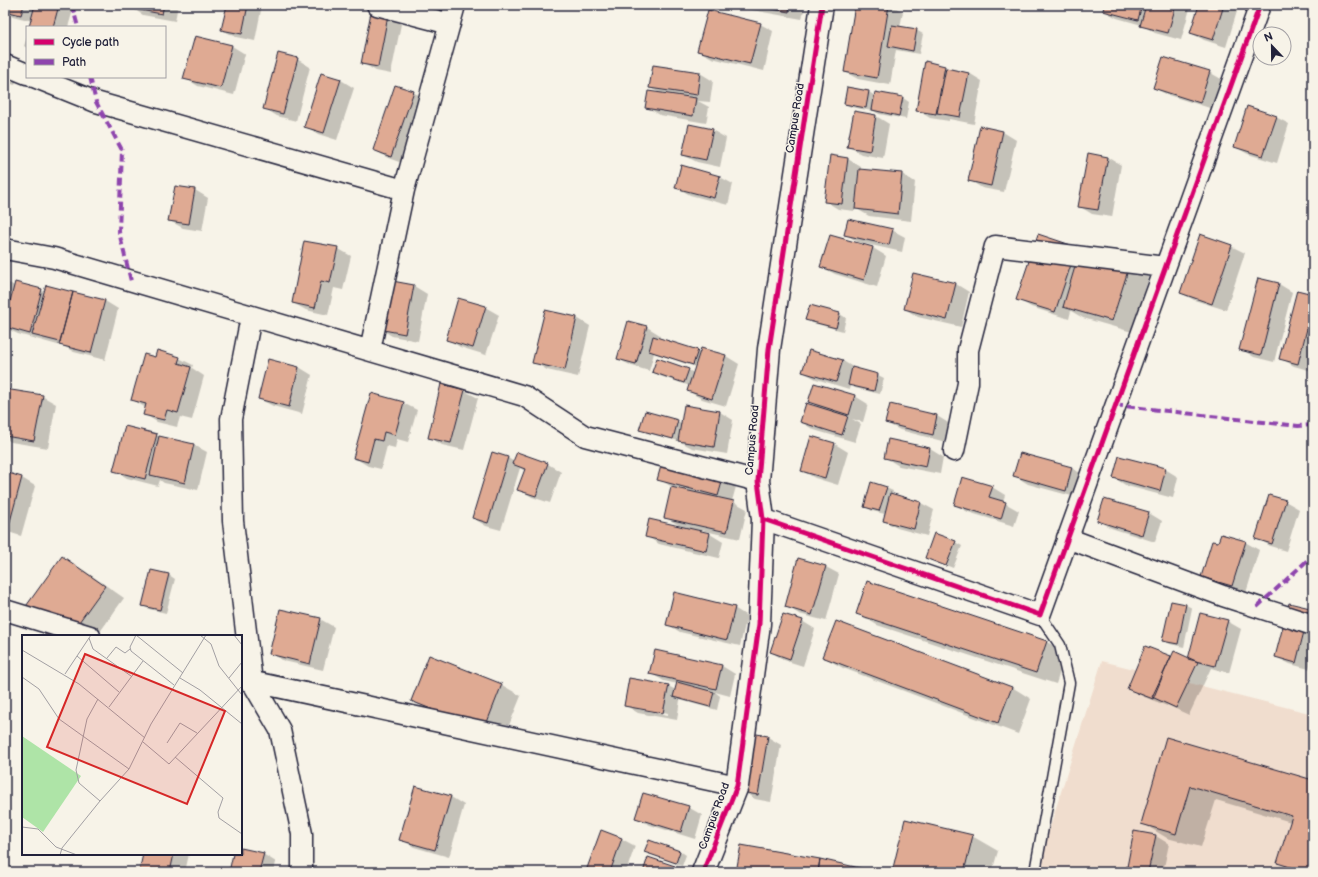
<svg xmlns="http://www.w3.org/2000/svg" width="1318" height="877" font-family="'Balsamiq Sans',sans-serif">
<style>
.built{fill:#f0ddce}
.shadow{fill:#0003;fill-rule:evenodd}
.building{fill:#dfaa93;stroke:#22223b}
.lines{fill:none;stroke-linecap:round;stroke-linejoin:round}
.service-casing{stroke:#22223b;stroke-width:13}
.minor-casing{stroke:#22223b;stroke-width:23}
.tertiary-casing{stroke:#22223b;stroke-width:25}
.service{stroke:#f7f3e8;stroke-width:10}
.minor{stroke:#f7f3e8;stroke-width:20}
.tertiary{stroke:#f7f3e8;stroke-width:22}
.quiet{stroke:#8e44ad;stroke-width:4;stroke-dasharray:8 4;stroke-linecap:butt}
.cycleway-casing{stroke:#f7f3e8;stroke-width:8}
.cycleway{stroke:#d6006c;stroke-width:5}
.labels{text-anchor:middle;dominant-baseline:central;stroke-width:3;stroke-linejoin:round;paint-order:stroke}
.street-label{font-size:11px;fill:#22223b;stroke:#f7f3e8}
.inset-road{fill:none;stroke:#a29fa3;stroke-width:1}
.view{fill:#d62828;fill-opacity:0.15;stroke:#d62828;stroke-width:2}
.inset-edge{fill:none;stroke:#22223b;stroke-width:2}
</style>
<rect width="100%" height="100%" fill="#f7f3e8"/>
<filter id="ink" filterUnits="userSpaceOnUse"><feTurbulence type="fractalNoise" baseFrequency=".025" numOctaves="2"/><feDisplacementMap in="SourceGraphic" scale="8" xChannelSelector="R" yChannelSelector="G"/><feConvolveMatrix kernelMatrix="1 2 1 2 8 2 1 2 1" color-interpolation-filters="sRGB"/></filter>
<g filter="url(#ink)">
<path class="built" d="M1102,661L1313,714V872H1036Z"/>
<path class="shadow" d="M5,5H63L73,10L68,27H30L32,21L5,14Z
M130,5H178L175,21L143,15L130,7Z
M228,5H262L255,41L236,37L222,30Z
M740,5H805L802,19L746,9Z
M856,5H891L903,12L900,27L916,30L923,34L919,54L896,50L890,85L858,79L845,72Z
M1105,5H1191L1181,40L1155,33L1142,25L1117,18L1104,11Z
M1200,5H1239L1226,47L1204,40L1191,33Z
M388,16L401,24L391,74L376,71L362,63Z
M760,24L773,31L764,71L712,58L699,51Z
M27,37V48L24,46Z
M232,46L245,54L234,95L198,86L185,78Z
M297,59L310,67L296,121L277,116L264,108Z
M926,62L969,73L982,81L974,124L949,119V121L930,118L917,110Z
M5,65L19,72L15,85L5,82Z
M653,66L700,73L713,81L710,102L698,101L709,107L706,123L660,115L646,107L660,93L650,88Z
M1209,72L1223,80L1213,109L1168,95L1154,88Z
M322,74L341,80L354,88L337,140L318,134L305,126Z
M848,88L869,92L875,96L903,98L909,102L906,119L879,114L872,110V111L851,107L845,104Z
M413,92L427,100L405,164L388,158L374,150Z
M854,112L876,116L889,124L883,158L861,154L848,146Z
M1276,117L1289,124L1277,163L1248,154L1235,147Z
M712,130L726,138L720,167L697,162L683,155Z
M1003,132L1016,140L1004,192L982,188L969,180Z
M1089,154L1108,157L1121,165L1112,217L1092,214L1079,206Z
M831,156L848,159L861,167V170L902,174L915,182L911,221L869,216L855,208V211L838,209L825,201Z
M682,167L720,177L733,184L728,205L690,195L676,187Z
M195,190L208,198L202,231L183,228L170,221Z
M892,230L905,237L902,252L858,242L845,234Z
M1039,235L1129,265L1149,277L1132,332L1083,318L1071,311L1069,319L1031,307L1017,299Z
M831,236L873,248L886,256L877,287L835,274L821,267Z
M1231,246L1245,253L1226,310L1194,300L1181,293Z
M337,248L351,256L343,290L334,288L328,315L306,310L293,303Z
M914,274L956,284L969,292L961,327L918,317L905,309Z
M5,281L15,286L16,283L45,292L46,286L105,301L118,309L105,360L74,352L65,347L18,334L5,328Z
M388,281L414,286L427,294L418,341L392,336L379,328Z
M1279,284L1292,292L1274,362L1254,357L1241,349Z
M1313,295V365L1312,371L1294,366L1280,358Z
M810,306L840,314L846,318L843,331L813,323L807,320Z
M485,307L499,315L486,355L460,347L447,339Z
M545,311L577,318L590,326L578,377L547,370L534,362Z
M629,322L647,327L660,335L659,339L700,353L702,349L726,356L739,364L726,406L702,399L688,391L690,386L660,376L654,372L688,370L694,373L696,367L654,353L649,371L632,366L618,359Z
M179,358L193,365L192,368L204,376L192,420L180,417L177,427L157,422L144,414L146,408L133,400L156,359Z
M843,361L856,369L878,375L884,378L880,394L855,388L851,385L849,389L816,379L803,372Z
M299,367L312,375L302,414L273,406L259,399Z
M814,384L855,396L868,404L863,422L852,419L861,424L855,442L814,430L801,422L818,407L809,401Z
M465,391L478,398L464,450L442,445L429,437Z
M5,392L42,396L56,404L48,448L11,442L5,438Z
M403,403L417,410L408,442L397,439L395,448L387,446L381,469L368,466L355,458Z
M891,405L937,416L950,424L946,442L900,430L886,423Z
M685,406L720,412L733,420L727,454L692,448L679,441L647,433L641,429L645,412L682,423Z
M156,435L160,437L194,445L207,452L198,490L164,483L160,480L158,486L127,478L114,470Z
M812,438L835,444L848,452L838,485L815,478L802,471Z
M889,441L930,449L943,457L940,474L899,466L886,458Z
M517,453L548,464L561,472L550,503L532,497L519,489L525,471L520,468L501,530L486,526L473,518L492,454L508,458L514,462Z
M1020,454L1072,468L1085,476L1079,498L1028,484L1015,476Z
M664,460L737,483L732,501L747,509L740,539L701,530L700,532L710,534L723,542L719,558L659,544L646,536L682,527L665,517L672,487L659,479Z
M1165,469L1178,477L1173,498L1127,486L1114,478Z
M5,473L22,478L35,486L21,536L5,531Z
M992,487L1005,495L1003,502L1019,511L1014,526L968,512L955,505Z
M886,488L893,491L892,495L921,503L934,510L927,536L897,528L884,521L885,514L872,511L866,507Z
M1105,500L1149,513L1162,521L1155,542L1111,528L1098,521Z
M1285,501L1299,509L1286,551L1270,546L1257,538Z
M955,542L962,546L953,568L926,557Z
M1245,542L1259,550L1246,593L1216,584L1202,576L1219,544Z
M62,557L82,569L124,598L97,636H49Z
M826,567L839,574L826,621L799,614L786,606Z
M152,571L169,575L175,579L166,613L149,609L143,605Z
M868,583L1047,642L1066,653L1056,684L877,625L857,613Z
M1172,602L1186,605L1192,608L1184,647L1170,644L1164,640Z
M1290,604L1313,611V656L1309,669L1290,664L1276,657Z
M734,608L747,616L740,646L680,632L667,624Z
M320,619L334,627L323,670L284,661L270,653Z
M802,621L815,629L803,666L784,660L771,652Z
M1227,621L1241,629L1229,673L1211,668L1189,715L1167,705V706L1142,696L1129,689L1146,647L1172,658L1189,659Z
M430,656L502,685L521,696L503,740L432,712L412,701Z
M823,657L1012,687L1031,699L1018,734L843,668Z
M722,666L735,674L730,696L715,692L720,696L717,710L680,700L677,720L638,713L625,705L668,686L676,690L678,684L664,681L650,673ZM638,707L668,713V715L638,709Z
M768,737L781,745L771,802L755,799L742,791Z
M1167,738L1313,781V872H1295L1279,863L1291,822L1216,800L1201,847L1167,838L1142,823Z
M451,797L464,805L449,857L414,847L400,839Z
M688,807L702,815L695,839L650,825L636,818Z
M602,831L622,839L635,846L626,872H590Z
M972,836L998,851L992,872H894Z
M1156,836L1169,844L1163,872H1127Z
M241,849L263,854L276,862L274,872H230L234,854H241Z
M680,851L686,855L682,866L652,855L646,852Z
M144,854H189L185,872H140Z
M674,867L681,871L680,872H644Z
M388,869L401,872H387Z"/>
<path class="building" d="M5,5H24L21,15L5,11Z
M35,5H59L53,27H29Z
M129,5H164L162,14L129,8Z
M227,5H248L242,34L221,30Z
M749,5H790L789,12Z
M855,5H889L877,78L844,72Z
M1104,5H1142L1138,20L1103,11Z
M1146,5H1176L1168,33L1140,26Z
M1199,5H1224L1213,40L1190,33Z
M708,10L761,23L750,64L697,51Z
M371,12L388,15L378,67L361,64Z
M892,25L917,29L913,51L888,46Z
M195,36L232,45L221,88L183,79Z
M278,53L298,58L283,114L263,109Z
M1163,57L1210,71L1200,103L1153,88Z
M925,61L945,66L936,114L916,111Z
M653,65L700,72L697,95L649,88Z
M946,68L969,73L960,117L937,113Z
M321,73L341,79L324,133L304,127Z
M395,85L414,91L391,157L373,150Z
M847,87L869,91L866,108L844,104Z
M648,91L696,98L693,116L645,108Z
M875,92L903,97L899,116L872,110Z
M1247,106L1277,116L1263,156L1234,147Z
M854,111L876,115L870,151L847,147Z
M689,124L713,129L706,160L682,155Z
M980,126L1003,131L991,186L968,181Z
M1088,153L1108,157L1098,210L1078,207Z
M830,155L848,158L842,204L824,202Z
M681,165L720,176L714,198L675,188Z
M859,169L902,173L898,214L855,209Z
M175,186L195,189L189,224L168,221Z
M848,219L893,229L889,245L844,235Z
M1038,234L1077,247L1055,312L1016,300Z
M1200,234L1232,245L1212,304L1180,293Z
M830,235L873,247L864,280L820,267Z
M304,241L338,247L330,283L321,281L315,308L292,303Z
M1080,250L1130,264L1112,321L1063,307Z
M913,273L956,283L947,320L904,309Z
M1258,278L1279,283L1261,355L1239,350Z
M387,280L414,285L405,334L378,329Z
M15,282L42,289L30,334L5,327V321Z
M46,285L73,292L60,342L32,335Z
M1297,290L1313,294V305L1298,364L1279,359Z
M73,292L105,300L91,353L59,345Z
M458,298L486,306L473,348L446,340Z
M810,305L840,313L836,328L805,320Z
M545,310L577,317L565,370L532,363Z
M628,321L647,326L636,364L617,359Z
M653,336L698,350L693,365L649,351Z
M701,348L726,355L712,399L687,391Z
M157,350L180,357L178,363L191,367L178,413L167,410L164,420L143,415L146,404L131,400L144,354L155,357Z
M809,350L843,360L836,382L802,372Z
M657,358L689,369L684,383L652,372Z
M268,359L299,367L289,407L258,399Z
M852,367L878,374L874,391L848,385Z
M814,383L855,395L849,415L808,402Z
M441,384L465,390L451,443L428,438Z
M5,389L43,395L34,441L5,436Z
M371,393L404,402L395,435L384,432L382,441L374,439L368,462L353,458Z
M806,403L848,416L842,435L800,422Z
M890,404L937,415L933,435L885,423Z
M684,405L720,411L714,447L678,441Z
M645,411L678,420L673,439L639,430Z
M125,426L157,434L145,479L113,471Z
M159,436L194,444L185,483L150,475Z
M811,436L835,443L825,478L801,471Z
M888,439L930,448L926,467L884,458Z
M492,452L508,457L488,523L472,518Z
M517,452L548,463L536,496L517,490L525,469L512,464Z
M1020,453L1072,467L1066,491L1013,476Z
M1119,456L1166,468L1160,491L1113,478Z
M663,459L724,475L718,496L657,480Z
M5,472L22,477L8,529L5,528Z
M962,477L993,486L989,497L1006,502L1001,519L954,505Z
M871,482L887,487L879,511L864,507Z
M671,487L734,501L727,532L664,518Z
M890,493L921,502L914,529L883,521Z
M1269,495L1286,500L1272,544L1255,539Z
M1104,499L1149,512L1142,535L1097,521Z
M649,519L710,533L706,551L645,537Z
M934,533L956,541L946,566L925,558Z
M1221,534L1246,541L1232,586L1201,577L1212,541L1218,542Z
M62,556L105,586L69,636H47L19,616Z
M798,558L826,566L812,615L785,607Z
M151,570L169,574L160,610L142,606Z
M867,581L1047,641L1036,673L856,614Z
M674,592L735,607L727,640L666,625Z
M1171,601L1186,604L1178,644L1162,641Z
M1289,603L1310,608L1296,663L1275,657Z
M280,609L321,618L310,664L269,654Z
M1200,613L1228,620L1215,666L1188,659Z
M783,614L803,620L790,659L770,652Z
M836,621L1012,687L998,723L822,657Z
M1145,646L1171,656L1153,699L1127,689Z
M655,650L722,665L716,689L649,674Z
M1174,651L1198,662L1176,708L1152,697Z
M429,655L502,684L484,730L411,701Z
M629,678L669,685L663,713L624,706Z
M677,682L714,692L710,707L673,697Z
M751,733L768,736L758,795L741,792Z
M1166,737L1313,780V872H1307L1277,863L1292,816L1190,786L1176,834L1141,824Z
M415,786L451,796L435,850L399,840Z
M643,793L689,806L681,832L635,818Z
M905,819L973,835L964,872H892Z
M601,830L622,838L610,872H589L586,871Z
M1134,831L1156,835L1148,872H1126Z
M649,840L680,851L676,863L644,852Z
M741,845L820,859L818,872H736Z
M241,848L264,853L259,872H229L233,854H241Z
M143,854H174L170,872H139Z
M648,857L675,866L673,872H643Z
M820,859L864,869V872H818Z"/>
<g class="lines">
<defs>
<path id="service" d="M1035,872L1069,683L1060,645L1040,615"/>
<path id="minor" d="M377,5L450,24
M5,65L27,74
M34,77L96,102L404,190
M5,249L54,258L524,396L585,436L758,481
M251,317L231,419L233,521L252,682L280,730L302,834V872
M370,350L404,190L455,5
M954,451L968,383V350L995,246L1165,267
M763,519L1040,615L1260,5
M1067,538L1223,596L1313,625
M5,610L90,636
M245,680L737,786"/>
<path id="tertiary" d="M703,872L737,786L759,624L763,519L758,481L769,349L822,5"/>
</defs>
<use href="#service" class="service-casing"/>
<use href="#minor" class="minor-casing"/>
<use href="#tertiary" class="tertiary-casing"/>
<use href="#service" class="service"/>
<use href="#minor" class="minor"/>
<use href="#tertiary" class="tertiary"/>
<path class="quiet" d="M72,5L78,27
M90,77L96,102L122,150L119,232L131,281
M1115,405L1298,426L1313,425
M1257,607L1313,555"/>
<defs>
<path id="cycleway" d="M763,519L1040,615L1260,5
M703,872L737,786L759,624L763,519L758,481L769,349L822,5"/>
</defs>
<use href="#cycleway" class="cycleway-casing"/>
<use href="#cycleway" class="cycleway"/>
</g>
</g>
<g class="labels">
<g class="street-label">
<text transform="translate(795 118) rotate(-81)">Campus Road</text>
<text transform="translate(752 440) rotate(-85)">Campus Road</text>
<text transform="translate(714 816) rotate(-70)">Campus Road</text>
</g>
</g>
<g transform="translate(22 635)">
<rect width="220" height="220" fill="#f7f3e8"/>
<path d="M0,101L59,141L21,197L0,182Z" fill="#aee4a7"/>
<path class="inset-road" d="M114,0L108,12L109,16L152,50M114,0L161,38M178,0L189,9L197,31L220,60M212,0L220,10M67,3L71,14L109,41M0,15L57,49L123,103M55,21L97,57M85,23L94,12L103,18L108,14M43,39L69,0M0,42L17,54L37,84L107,134M158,43L178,55L220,89M207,43L220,27M76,64L65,84L54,135L57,148L78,166M87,72L121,26M121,107L147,129L220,51M145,108L158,88L175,98M153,122L201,163L196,177L197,183L220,199M0,192L16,194L34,212L55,220M38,220L40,213L78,166L107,134L129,89L184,0"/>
<path class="view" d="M63,19L203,76L165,169L25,112Z"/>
<rect width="220" height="220" class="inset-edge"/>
</g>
<rect width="1318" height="877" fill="none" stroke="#f7f3e8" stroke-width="20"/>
<rect x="10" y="10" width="1298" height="857" fill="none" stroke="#22223b" stroke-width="1.5" filter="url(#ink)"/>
<rect x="26" y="26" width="140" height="52" fill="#f7f3e8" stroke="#a29fa3"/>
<rect x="34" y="39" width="20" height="6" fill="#d6006c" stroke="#a29fa3"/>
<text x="62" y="46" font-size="12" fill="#22223b">Cycle path</text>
<rect x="34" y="59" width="20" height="6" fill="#8e44ad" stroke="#a29fa3"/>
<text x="62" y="66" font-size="12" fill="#22223b">Path</text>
<g transform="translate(1272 46) rotate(338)"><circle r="19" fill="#f7f3e8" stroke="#a29fa3"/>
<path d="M0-3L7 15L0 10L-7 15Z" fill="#22223b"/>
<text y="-6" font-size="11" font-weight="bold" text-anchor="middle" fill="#22223b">N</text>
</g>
</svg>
